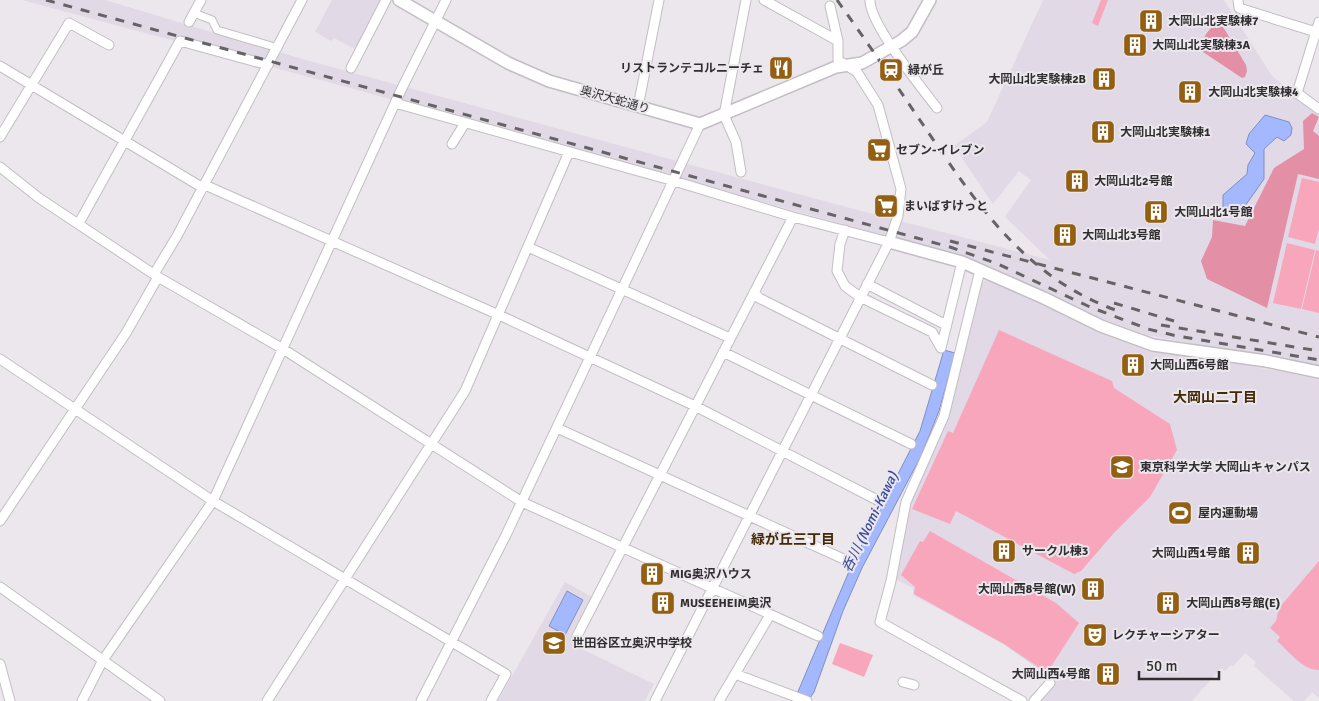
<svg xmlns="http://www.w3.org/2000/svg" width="1319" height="701" font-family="Signika,'Noto Sans JP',sans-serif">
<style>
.built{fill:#e1d9e5}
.green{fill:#f8a6bc}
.forest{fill:#e390a7}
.water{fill:#a3b8fe;stroke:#808fc0}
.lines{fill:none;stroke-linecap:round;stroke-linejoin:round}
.pedestrian-casing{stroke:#c2bec3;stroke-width:9}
.minor-casing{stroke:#c2bec3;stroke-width:11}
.tertiary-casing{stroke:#c2bec3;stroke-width:14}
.pedestrian{stroke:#fff;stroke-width:7}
.minor{stroke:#fff;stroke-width:9}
.tertiary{stroke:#fff;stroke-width:11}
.rail{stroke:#666366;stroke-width:3;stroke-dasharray:9 9;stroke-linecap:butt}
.labels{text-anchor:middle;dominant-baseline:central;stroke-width:4;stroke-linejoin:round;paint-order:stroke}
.poi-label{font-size:12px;font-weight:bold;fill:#302e30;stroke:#ebe7ed;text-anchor:start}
.street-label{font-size:12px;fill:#302e30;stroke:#ebe7ed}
.neighbourhood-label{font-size:14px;font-weight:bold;fill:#432a07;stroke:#ebe7ed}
.water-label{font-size:14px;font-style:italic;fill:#38499a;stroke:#ebe7ed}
</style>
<rect width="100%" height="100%" fill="#ebe7ed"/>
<path class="built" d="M22,0H105L302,59L835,204L1050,260L1005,217L1031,180L1019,171L993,204L954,146L987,122L1043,0H1224L1272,76L1319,113V367L1147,335L1087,313L996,270L948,253L365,92Z
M332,0H383L357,50L334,38L331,41L315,32Z
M986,280L1118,338L1159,351L1319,378V698L1312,692L1304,701H1294L1254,666L1256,662L1245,653L1233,666L1231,665L1225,671L1221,668L1192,701H1039L1055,681L1003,644L913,595V588L895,579V569L913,492L938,442L949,409L982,282Z
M565,582L592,597L571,635L579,640L576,646L654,684L645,701H498Z"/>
<path class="green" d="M1101,0H1108L1098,26L1092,23Z
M1302,178L1319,182V229L1315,244L1288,237Z
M1287,243L1315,250L1301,309L1273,303Z
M1316,250L1319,251V313L1302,309Z
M999,330L1112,381L1114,388L1170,424L1177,450L1150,497L1113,534L1081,571L1074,574L956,511L950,524L912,509L948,431L953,433Z
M930,531L1056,603L1079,623L1047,673L1004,644L914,594L915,587L901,575L920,541L923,542Z
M1319,561V670C1302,670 1289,651 1277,641L1280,637L1270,628L1276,621L1279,608Z
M840,643L873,655L864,677L832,664Z"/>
<path class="forest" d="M1216,24L1221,25L1225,30L1246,65L1247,71L1245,77L1242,78L1200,50C1199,43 1209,28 1216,24Z
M1312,113L1319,117L1313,131L1319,136V179L1298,174L1267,308L1207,279L1201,261L1212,237L1213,220L1245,226L1274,168L1304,149L1303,121Z"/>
<path class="water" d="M1265,115L1289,122L1292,128L1291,135L1284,141L1277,137L1264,149V179L1238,216L1223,207V195L1247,174L1248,165L1255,153L1246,144L1249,134Z
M944,350L955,353L939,411L921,456L862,568L843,611L814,692L808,701H794L853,562L920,431Z
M567,591L583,600L565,635L549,626Z"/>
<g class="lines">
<defs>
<path id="pedestrian" d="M194,13L212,20L217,30L278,48"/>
<path id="minor" d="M764,0L838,41
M870,0C869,23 921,87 937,108
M1238,0L1239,8L1316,32
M189,22L201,0
M1319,22L1297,93L1319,109
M0,66L203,188
M351,68L386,0
M395,103L674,181L793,217L889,242
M638,107L659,0
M0,137L69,23L109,45
M452,144L465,123
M0,167L39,198L158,277L283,349L522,502L818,636
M741,172L736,142L724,115L746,0
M205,185L499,315L695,406L881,502
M79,223L180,41L268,65
M845,230L840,244L837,271L845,286L860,297L932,332L941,348
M528,247L730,338
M980,270L944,416L906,502L891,581L880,622L1022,701
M154,274L177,236L302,0
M867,284L946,325
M754,292L759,298L932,385
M941,348L962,262
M723,352L911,444
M0,359L213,501L506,674L491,701
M557,428L850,562
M0,521L126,333L158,277
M0,587L160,701
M577,636L793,217
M0,664L10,701
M735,674L807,701
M903,682L914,685
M82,701L103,660L213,501L401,90L446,0
M267,701L465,391L569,152
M421,701L506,535L700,124
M655,701L889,242L898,216L901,189L878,105L857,72L838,60V41L830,6
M719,701L770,615
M1034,701L1050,683"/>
<path id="tertiary" d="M399,0L508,63L549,81L700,124L836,67L862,63L901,41L912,32L930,0
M889,242L962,262L1044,298L1101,326L1153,345L1266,361L1319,372"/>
</defs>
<use href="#pedestrian" class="pedestrian-casing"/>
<use href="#minor" class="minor-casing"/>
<use href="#tertiary" class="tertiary-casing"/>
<use href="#pedestrian" class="pedestrian"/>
<use href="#minor" class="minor"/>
<use href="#tertiary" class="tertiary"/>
<path class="rail" d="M46,0L950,247L998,264L1090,307L1148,329L1177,336L1319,360
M837,0C868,43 898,88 928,132C980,209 1028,280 1121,312
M950,241L1319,337
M1114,303L1174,321
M1161,325L1319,351"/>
</g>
<defs>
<symbol id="building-square" viewBox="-11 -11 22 22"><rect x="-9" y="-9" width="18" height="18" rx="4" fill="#936013" stroke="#ebe7ed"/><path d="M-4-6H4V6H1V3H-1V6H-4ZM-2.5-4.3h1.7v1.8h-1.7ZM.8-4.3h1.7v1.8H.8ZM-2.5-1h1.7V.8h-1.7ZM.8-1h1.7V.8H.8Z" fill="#fff"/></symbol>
<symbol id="restaurant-square" viewBox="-11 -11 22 22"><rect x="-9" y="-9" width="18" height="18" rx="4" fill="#936013" stroke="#ebe7ed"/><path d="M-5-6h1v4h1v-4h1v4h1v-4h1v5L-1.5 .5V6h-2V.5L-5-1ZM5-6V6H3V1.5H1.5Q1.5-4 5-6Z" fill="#fff"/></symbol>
<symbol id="station-square" viewBox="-11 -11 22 22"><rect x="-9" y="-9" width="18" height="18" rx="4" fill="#936013" stroke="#ebe7ed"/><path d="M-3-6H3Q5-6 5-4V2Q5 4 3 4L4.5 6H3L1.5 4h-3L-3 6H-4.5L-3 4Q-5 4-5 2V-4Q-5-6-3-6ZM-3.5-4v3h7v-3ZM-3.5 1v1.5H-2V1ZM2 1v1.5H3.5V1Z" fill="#fff"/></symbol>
<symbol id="supermarket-square" viewBox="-11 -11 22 22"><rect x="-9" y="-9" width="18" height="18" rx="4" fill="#936013" stroke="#ebe7ed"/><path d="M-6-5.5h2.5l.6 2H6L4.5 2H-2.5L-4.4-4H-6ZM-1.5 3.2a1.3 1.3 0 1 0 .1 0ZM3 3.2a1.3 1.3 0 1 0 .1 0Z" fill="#fff"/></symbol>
<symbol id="university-square" viewBox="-11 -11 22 22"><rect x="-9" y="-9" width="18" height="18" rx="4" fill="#936013" stroke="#ebe7ed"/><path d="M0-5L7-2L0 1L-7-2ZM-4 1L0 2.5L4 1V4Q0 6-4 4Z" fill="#fff"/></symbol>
<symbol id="stadium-square" viewBox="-11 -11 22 22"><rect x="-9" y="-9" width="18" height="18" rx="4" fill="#936013" stroke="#ebe7ed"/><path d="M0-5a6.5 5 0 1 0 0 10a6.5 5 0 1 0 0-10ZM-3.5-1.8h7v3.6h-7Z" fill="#fff"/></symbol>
<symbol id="theatre-square" viewBox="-11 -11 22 22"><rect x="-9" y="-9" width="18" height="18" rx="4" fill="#936013" stroke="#ebe7ed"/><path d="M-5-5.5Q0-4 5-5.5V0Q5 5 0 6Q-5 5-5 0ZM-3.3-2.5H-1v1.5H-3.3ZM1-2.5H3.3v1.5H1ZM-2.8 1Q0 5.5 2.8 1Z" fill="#fff"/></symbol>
<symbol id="school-square" viewBox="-11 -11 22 22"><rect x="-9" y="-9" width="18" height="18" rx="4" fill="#936013" stroke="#ebe7ed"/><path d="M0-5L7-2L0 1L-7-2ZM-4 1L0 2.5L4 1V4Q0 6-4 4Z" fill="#fff"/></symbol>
</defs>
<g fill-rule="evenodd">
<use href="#building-square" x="1137" y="7" width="28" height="28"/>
<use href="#building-square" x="1121" y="31" width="28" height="28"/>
<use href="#restaurant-square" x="767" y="54" width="28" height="28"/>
<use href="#station-square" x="877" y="56" width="28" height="28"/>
<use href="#building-square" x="1090" y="65" width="28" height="28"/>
<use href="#building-square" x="1176" y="78" width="28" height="28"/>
<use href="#building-square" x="1089" y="118" width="28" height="28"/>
<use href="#supermarket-square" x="865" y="136" width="28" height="28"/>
<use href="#building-square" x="1063" y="167" width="28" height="28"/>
<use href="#supermarket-square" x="872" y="192" width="28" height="28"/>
<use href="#building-square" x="1142" y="198" width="28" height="28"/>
<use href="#building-square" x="1051" y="221" width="28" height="28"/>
<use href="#building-square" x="1119" y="351" width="28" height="28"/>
<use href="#university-square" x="1108" y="453" width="28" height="28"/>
<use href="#stadium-square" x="1166" y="499" width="28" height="28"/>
<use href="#building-square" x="990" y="537" width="28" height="28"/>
<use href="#building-square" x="1234" y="539" width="28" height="28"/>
<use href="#building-square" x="638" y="560" width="28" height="28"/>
<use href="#building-square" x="1079" y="575" width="28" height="28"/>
<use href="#building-square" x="649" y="589" width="28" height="28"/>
<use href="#building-square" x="1154" y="589" width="28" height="28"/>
<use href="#theatre-square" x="1081" y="621" width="28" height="28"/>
<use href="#school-square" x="540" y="629" width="28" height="28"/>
<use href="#building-square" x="1094" y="660" width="28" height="28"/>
</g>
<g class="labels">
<g class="poi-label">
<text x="1168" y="21">大岡山北実験棟7</text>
<text x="1152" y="45">大岡山北実験棟3A</text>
<text x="764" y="68" text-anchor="end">リストランテコルニーチェ</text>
<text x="908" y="70">緑が丘</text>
<text x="1086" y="79" text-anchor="end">大岡山北実験棟2B</text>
<text x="1208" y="92">大岡山北実験棟4</text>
<text x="1120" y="132">大岡山北実験棟1</text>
<text x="896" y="150">セブン-イレブン</text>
<text x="1094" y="181">大岡山北2号館</text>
<text x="904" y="206">まいばすけっと</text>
<text x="1174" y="212">大岡山北1号館</text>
<text x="1082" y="235">大岡山北3号館</text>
<text x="1150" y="365">大岡山西6号館</text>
<text x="1140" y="467">東京科学大学 大岡山キャンパス</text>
<text x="1198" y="513">屋内運動場</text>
<text x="1022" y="551">サークル棟3</text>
<text x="1230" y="553" text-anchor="end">大岡山西1号館</text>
<text x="670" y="574">MIG奥沢ハウス</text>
<text x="1076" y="589" text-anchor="end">大岡山西8号館(W)</text>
<text x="680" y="603">MUSEEHEIM奥沢</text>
<text x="1186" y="603">大岡山西8号館(E)</text>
<text x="1112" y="635">レクチャーシアター</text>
<text x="572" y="643">世田谷区立奥沢中学校</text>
<text x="1090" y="674" text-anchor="end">大岡山西4号館</text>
</g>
<g class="street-label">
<text transform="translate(615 100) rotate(16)">奥沢大蛇通り</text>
</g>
<g class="neighbourhood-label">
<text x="1215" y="397">大岡山二丁目</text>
<text x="793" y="539">緑が丘三丁目</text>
</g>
<g class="water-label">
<text transform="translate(870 522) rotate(-64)">呑川 (Nomi-Kawa)</text>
</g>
</g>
<path d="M1139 671v8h80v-8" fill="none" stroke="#302e30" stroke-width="2.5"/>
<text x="1146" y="671" font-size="15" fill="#302e30" stroke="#ebe7ed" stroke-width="4" paint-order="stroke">50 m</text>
</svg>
